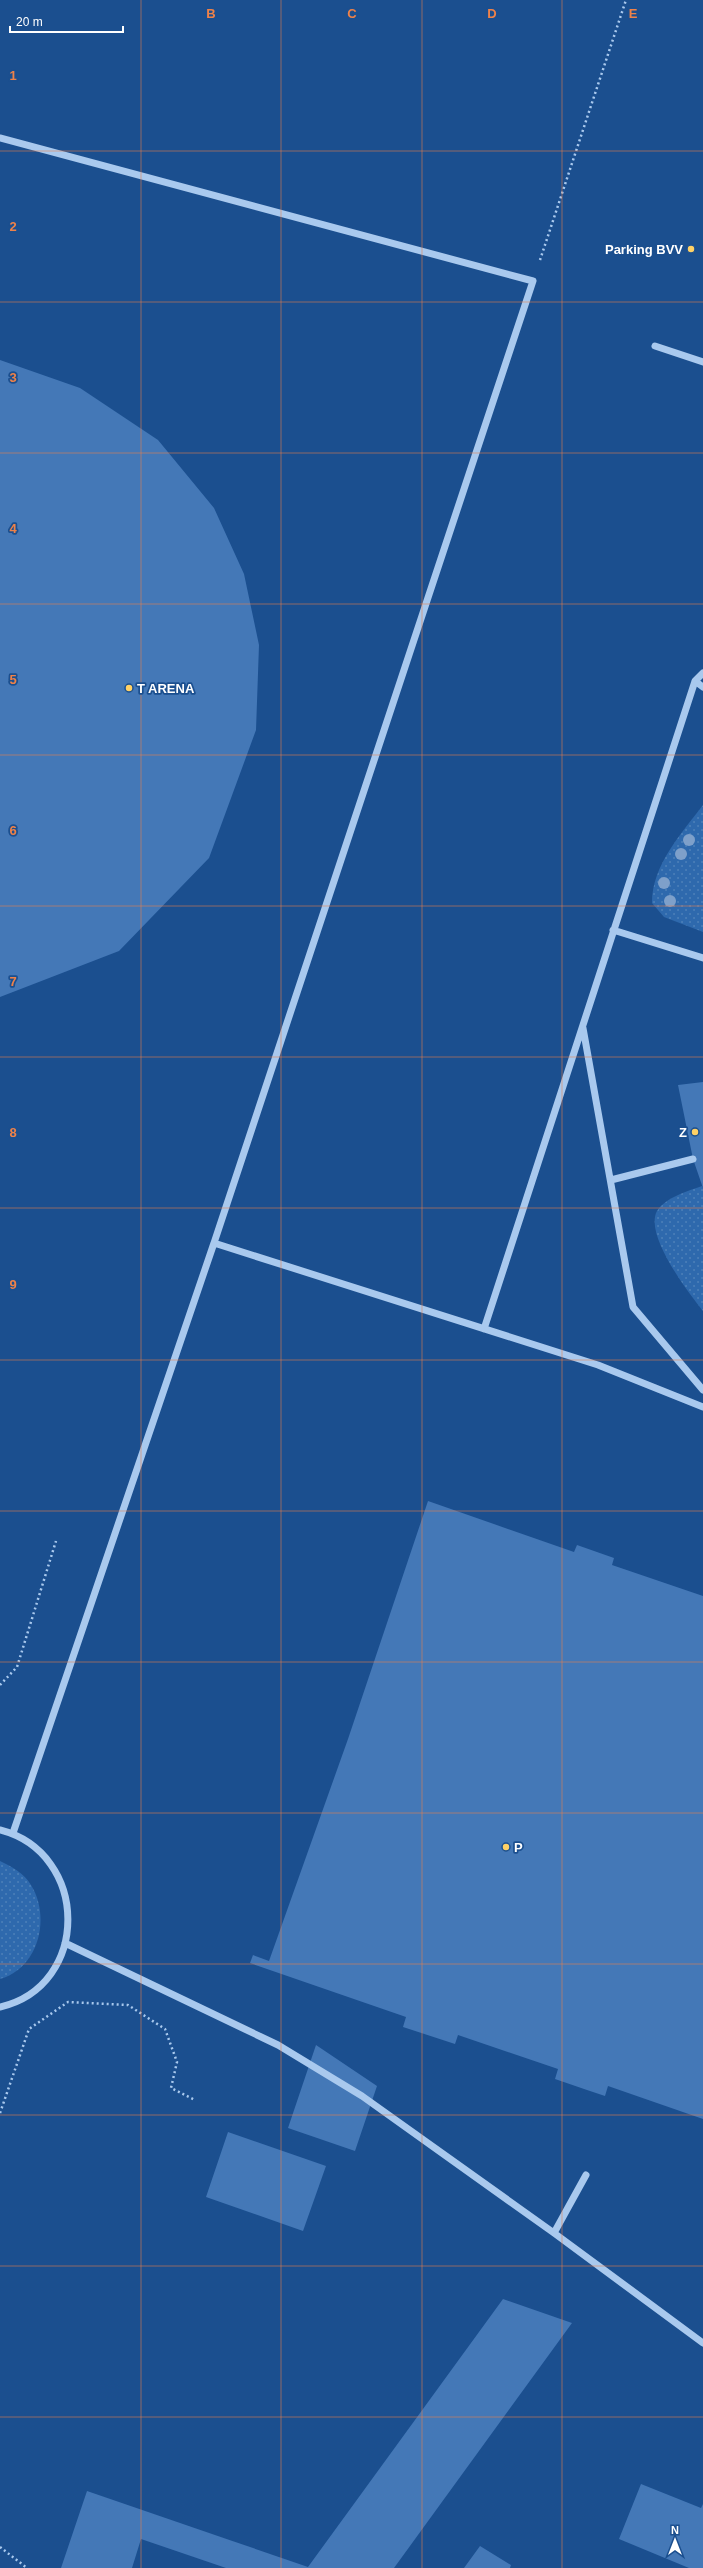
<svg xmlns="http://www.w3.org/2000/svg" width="703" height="2568" font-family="Helvetica,sans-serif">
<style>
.grass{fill:url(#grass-dots)}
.building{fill:#4478b7}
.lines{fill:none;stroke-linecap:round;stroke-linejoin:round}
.path{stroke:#a9c9ee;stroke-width:2.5;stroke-dasharray:2 3;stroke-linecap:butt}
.minor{stroke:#a9c9ee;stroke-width:7}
.tree{fill:#7ea0ca}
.grid{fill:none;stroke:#ee8249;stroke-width:1;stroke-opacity:0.55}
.poi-dot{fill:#ffd166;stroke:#1b4f8f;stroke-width:1.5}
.labels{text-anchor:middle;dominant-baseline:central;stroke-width:3.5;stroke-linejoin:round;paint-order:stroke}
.poi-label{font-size:13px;font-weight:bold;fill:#fff;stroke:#1b4f8f;text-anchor:end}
.grid-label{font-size:13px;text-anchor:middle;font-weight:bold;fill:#ee8249;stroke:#1b4f8f;stroke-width:3.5;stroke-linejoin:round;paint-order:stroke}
</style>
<defs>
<pattern id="grass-dots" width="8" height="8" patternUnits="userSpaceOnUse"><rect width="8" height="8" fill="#2e69ad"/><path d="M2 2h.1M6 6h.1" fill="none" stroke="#4d80b9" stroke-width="1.8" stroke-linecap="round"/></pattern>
</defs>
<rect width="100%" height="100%" fill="#1b4f8f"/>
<path class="grass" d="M703,805V932L664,917L652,903C652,865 681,834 703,805Z
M702,1186L703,1188V1311C688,1292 644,1235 657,1211C666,1197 688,1191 702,1186Z
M0,1861C12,1867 24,1873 31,1885C51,1917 39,1968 0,1979Z"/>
<path class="building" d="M0,360L80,388L158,440L214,508L244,574L259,645L256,730L209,858L119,951L0,997Z
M703,1082V1188L693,1159L678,1085Z
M428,1501L574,1552L577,1545L614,1558L612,1565L703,1596V2119L608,2086L605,2096L587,2090L555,2079L558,2069L458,2035L455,2044L403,2027L406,2017L250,1963L253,1955L269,1961L348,1739Z
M316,2045L377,2086L355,2151L288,2128Z
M228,2132L326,2166L303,2231L206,2197Z
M503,2299L572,2323L394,2568H226L141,2539L132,2568H61L87,2491L308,2567Z
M641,2484L701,2508L703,2504V2568H689L619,2539Z
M480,2546L511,2565L510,2568H464Z"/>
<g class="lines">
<path class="path" d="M540,260L626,0
M0,1685L17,1667L56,1541
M0,2113L29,2029L68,2002L128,2005L165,2029L177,2062L171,2088L195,2100
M0,2547L27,2568"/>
<path class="minor" d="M0,138L533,281L214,1243
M655,346L703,362
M695,681L703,687
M613,930L703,958
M583,1028L633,1307L703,1390
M611,1180L693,1159
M484,1329L695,681L703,673
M0,1830C90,1853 91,1986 0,2007
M13,1833L214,1243L598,1365L703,1407
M65,1943L278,2045L362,2096L554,2233L703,2343
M554,2233L586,2175"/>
</g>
<g class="tree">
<circle cx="689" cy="840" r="6"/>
<circle cx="681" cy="854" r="6"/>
<circle cx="664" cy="883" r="6"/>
<circle cx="670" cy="901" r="6"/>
</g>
<path class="grid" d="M141,0V2568M281,0V2568M422,0V2568M562,0V2568M0,151H703M0,302H703M0,453H703M0,604H703M0,755H703M0,906H703M0,1057H703M0,1208H703M0,1360H703M0,1511H703M0,1662H703M0,1813H703M0,1964H703M0,2115H703M0,2266H703M0,2417H703"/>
<g class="poi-dot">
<circle cx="691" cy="249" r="4"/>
<circle cx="129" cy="688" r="4"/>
<circle cx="695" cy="1132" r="4"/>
<circle cx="506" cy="1847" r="4"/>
</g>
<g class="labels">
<g class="poi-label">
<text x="683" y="249">Parking BVV</text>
<text x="137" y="688" text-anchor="start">T ARENA</text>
<text x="687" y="1132">Z</text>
<text x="514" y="1847" text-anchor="start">P</text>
</g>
</g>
<g class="grid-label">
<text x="211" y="18">B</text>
<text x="352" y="18">C</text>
<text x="492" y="18">D</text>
<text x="633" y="18">E</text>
<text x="13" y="80">1</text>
<text x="13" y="231">2</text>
<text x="13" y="382">3</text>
<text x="13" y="533">4</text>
<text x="13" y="684">5</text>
<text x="13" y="835">6</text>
<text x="13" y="986">7</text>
<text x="13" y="1137">8</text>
<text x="13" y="1289">9</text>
</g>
<g transform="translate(675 2540)" stroke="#1b4f8f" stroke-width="3" paint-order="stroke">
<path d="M0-3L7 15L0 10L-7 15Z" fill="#ffffff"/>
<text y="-6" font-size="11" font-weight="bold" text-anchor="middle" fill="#ffffff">N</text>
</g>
<path d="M10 26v6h113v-6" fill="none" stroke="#ffffff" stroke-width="2"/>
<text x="16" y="26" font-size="12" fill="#ffffff" stroke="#1b4f8f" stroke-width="3" paint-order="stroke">20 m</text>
</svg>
